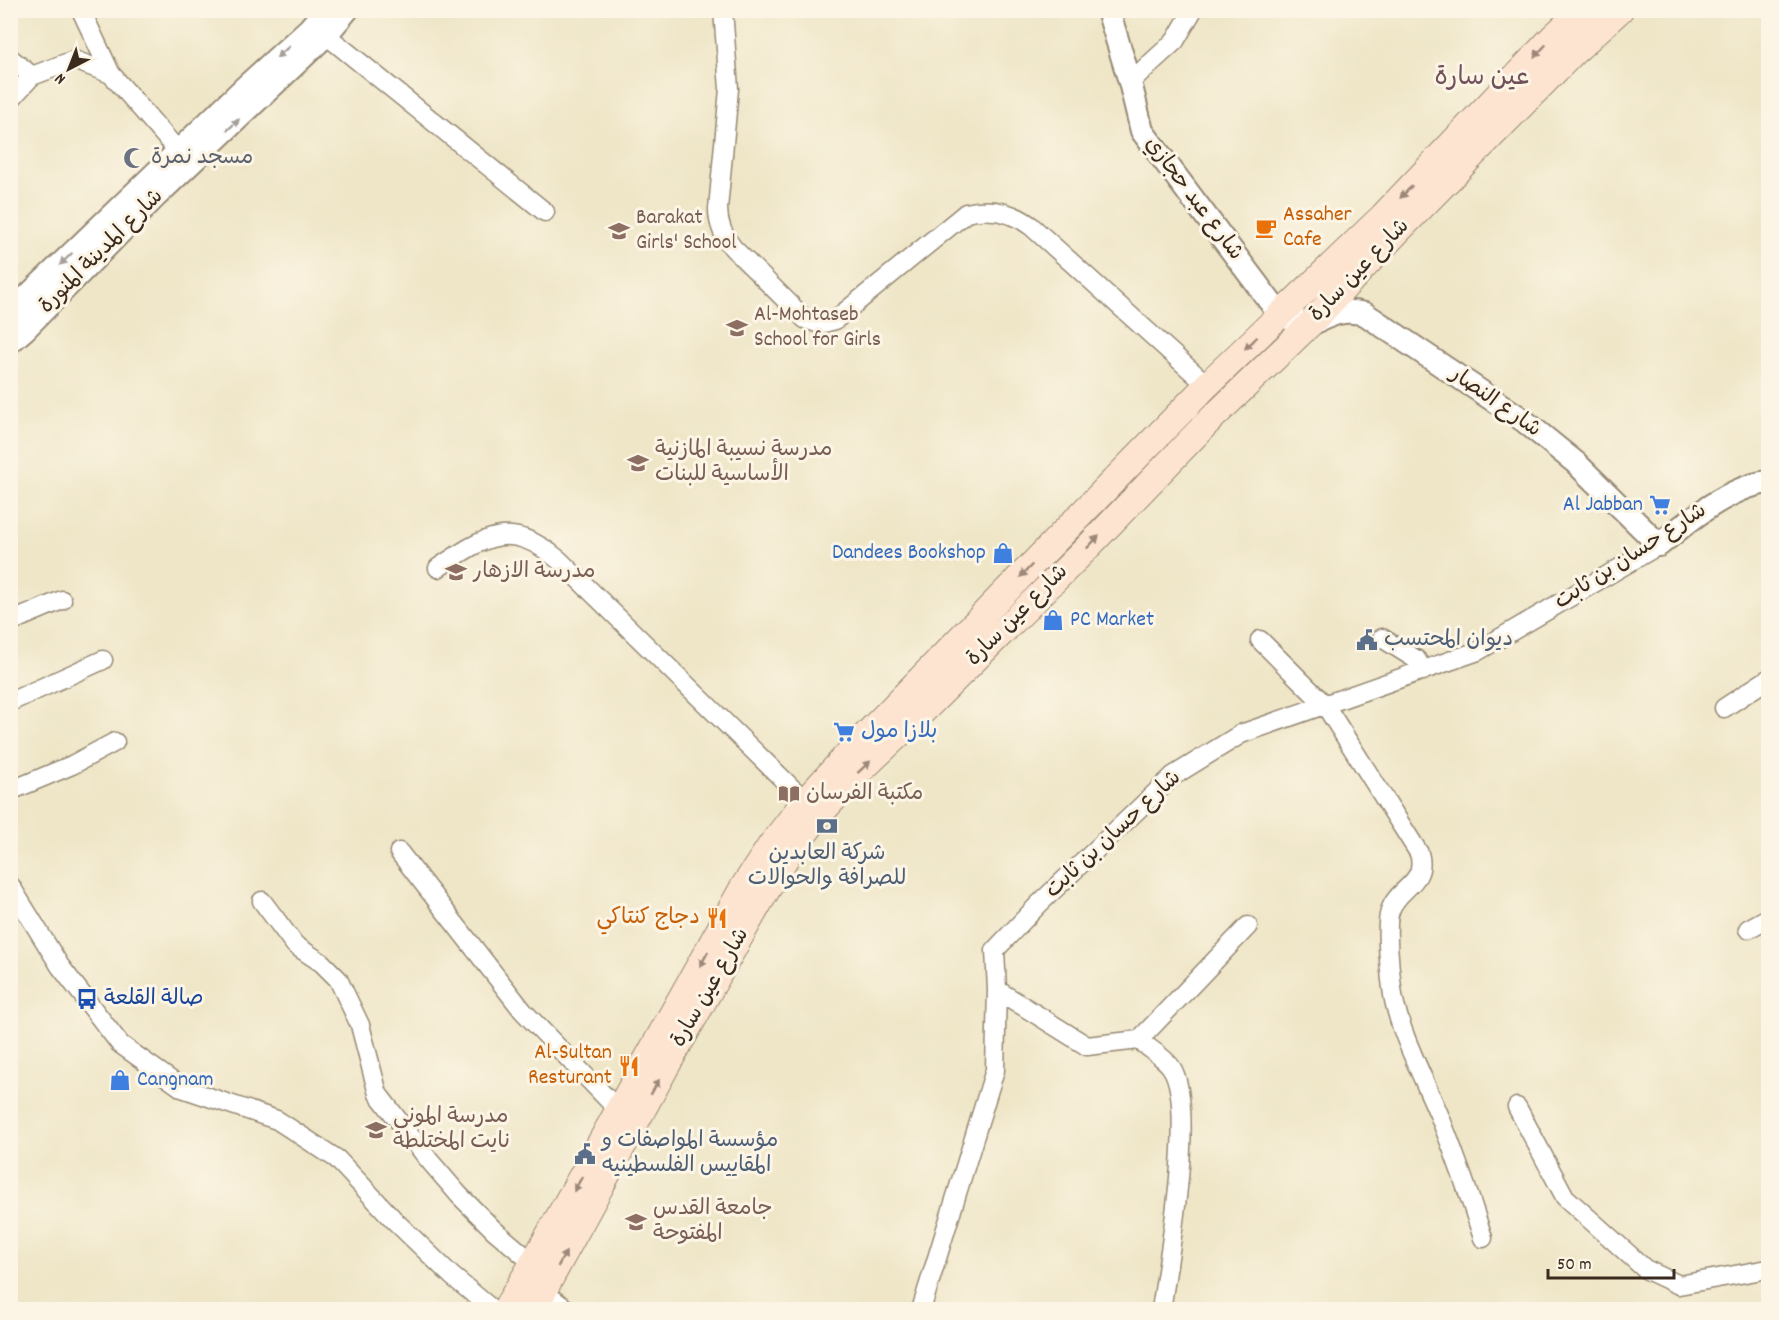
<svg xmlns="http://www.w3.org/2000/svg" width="1779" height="1320" font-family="Dekko,'Playpen Sans Arabic',sans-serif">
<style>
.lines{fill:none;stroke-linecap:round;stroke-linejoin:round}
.minor-casing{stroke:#958873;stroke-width:21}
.tertiary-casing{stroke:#958873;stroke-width:26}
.secondary-casing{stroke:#958873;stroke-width:28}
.minor{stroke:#fff;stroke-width:18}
.tertiary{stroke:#fff;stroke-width:22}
.secondary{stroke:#fde4d1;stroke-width:26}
.oneway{fill:#9c8778}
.oneway2{fill:#a79f9a}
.labels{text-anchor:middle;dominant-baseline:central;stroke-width:6;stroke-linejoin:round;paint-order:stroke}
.worship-label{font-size:22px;fill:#5b616d;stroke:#fcf5e5;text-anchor:start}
.street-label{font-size:22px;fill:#3b2a1e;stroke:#fcf5e5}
.food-label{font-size:22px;fill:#c56008;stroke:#fcf5e5;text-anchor:end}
.education-label{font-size:22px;fill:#785e54;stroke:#fcf5e5;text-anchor:start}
.shop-label{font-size:22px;fill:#366cbe;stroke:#fcf5e5;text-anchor:start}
.service-label{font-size:22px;fill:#4e5e75;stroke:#fcf5e5;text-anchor:start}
.transit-label{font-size:22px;fill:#164399;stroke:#fcf5e5;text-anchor:start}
.quarter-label{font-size:26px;fill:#70515c;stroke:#fcf5e5}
</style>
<rect width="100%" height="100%" fill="#fcf5e5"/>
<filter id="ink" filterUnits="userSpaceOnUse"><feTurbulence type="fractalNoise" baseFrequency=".0167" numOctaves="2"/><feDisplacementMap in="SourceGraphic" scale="12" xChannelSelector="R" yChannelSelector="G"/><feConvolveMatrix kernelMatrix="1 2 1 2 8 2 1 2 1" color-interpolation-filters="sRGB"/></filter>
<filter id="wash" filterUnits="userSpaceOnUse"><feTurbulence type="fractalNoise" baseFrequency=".008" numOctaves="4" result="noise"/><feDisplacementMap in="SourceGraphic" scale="24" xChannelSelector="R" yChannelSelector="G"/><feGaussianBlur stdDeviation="1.35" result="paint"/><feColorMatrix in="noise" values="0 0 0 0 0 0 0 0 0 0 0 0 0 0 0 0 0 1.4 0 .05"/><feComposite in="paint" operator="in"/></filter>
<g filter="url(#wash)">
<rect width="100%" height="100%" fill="#efe6c8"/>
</g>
<g filter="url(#ink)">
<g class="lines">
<defs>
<path id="minor" d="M81,10L111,74
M723,10L729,89L718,209C718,224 723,236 733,248L805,319L820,324L835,320L966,213C990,207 1011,211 1031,226L1207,385
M326,35L545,212
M10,58L32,76
M1130,82L1175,41L1193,10
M10,100L32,76L74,60L111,74L178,151
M438,568C485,536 510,519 559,560L805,801
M10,622L62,600
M1382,638L1417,660L1423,671
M1260,640L1325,705L1419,853C1428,884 1397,887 1390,911C1385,925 1390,972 1392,988C1396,1026 1425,1081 1440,1117C1456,1157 1470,1197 1483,1238
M10,702L103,660
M1724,708L1768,679
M10,791L72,765L115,742
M399,852L523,1011L619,1111
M10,885L60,966L120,1044L182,1088L277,1120L337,1159L395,1221L452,1276L493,1310
M262,901L295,945L322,963L338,979L360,1025L378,1094L428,1159L459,1195L494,1230L533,1263
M1748,929L1768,918
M997,990L1087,1046L1139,1040C1148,1048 1165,1058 1171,1067C1197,1104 1168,1262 1161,1310
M1139,1040L1248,926
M1517,1107L1565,1197L1645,1269L1679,1285L1768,1269
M543,1292L568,1310
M921,1310L995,1070L997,990L995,950L1039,904L1173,776L1241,734L1478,651L1659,545"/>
<path id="tertiary" d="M1108,10L1130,82L1142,131L1280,315L1309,325C1331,315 1341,308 1365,314L1523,420L1576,463L1659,545C1688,521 1729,487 1768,482
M10,313L243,89L309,29L325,10
M10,342L24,330L156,196L326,35L347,10"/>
<path id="secondary" d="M505,1310L533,1263L742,889L771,845L805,801L857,744L1207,385L1383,216L1554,36L1582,10
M533,1310L666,1067L758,905L787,856L820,814L856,775L912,722L1086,549L1206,424L1309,325L1398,231L1573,53L1620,10"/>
</defs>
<use href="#minor" class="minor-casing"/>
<use href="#tertiary" class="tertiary-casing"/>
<use href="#secondary" class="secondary-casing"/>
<use href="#minor" class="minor"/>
<use href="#tertiary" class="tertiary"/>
<use href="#secondary" class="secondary"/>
</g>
<defs><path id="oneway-solid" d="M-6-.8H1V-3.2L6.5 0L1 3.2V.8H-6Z" transform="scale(1.5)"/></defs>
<g class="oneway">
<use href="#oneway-solid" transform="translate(1540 51) rotate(134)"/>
<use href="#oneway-solid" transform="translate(1406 192) rotate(134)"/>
<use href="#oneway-solid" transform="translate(1251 343) rotate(136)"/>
<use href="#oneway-solid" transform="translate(1093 542) rotate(-46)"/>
<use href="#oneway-solid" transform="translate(1026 571) rotate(134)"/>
<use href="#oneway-solid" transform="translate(864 767) rotate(-43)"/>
<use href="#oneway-solid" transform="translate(704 959) rotate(119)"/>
<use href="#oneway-solid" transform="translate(655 1087) rotate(-61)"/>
<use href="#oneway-solid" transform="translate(578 1184) rotate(119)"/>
<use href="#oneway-solid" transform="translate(562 1259) rotate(-61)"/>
</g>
<g class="oneway2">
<use href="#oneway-solid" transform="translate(283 52) rotate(138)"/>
<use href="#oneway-solid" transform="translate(233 125) rotate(-43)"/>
<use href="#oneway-solid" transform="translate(66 259) rotate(136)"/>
</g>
</g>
<defs>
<symbol id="mosque-bare" viewBox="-9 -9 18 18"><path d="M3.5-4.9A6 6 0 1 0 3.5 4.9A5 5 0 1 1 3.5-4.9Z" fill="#6b7280" stroke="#fcf5e5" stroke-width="2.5" paint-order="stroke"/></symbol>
<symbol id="cafe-bare" viewBox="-9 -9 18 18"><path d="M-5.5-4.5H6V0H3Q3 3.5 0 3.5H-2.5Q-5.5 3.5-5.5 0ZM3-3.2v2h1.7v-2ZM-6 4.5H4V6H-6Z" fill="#e8710a" stroke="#fcf5e5" stroke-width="2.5" paint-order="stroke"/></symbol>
<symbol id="school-bare" viewBox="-9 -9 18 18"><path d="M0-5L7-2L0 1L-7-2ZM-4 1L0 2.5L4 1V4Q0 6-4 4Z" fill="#8d6e63" stroke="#fcf5e5" stroke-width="2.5" paint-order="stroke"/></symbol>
<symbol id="supermarket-bare" viewBox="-9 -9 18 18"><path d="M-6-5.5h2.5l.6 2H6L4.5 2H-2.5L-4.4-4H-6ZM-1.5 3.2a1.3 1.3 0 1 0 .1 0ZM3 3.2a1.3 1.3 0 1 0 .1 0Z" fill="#3f7fe0" stroke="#fcf5e5" stroke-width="2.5" paint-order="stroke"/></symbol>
<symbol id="shop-bare" viewBox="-9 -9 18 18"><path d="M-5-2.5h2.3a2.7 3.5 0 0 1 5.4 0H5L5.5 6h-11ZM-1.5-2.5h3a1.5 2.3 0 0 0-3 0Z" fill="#3f7fe0" stroke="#fcf5e5" stroke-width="2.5" paint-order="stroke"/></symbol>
<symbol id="civic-bare" viewBox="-9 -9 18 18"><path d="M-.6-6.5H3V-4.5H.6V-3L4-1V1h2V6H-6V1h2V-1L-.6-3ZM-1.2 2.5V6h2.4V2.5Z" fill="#5c6f8a" stroke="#fcf5e5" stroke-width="2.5" paint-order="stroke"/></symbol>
<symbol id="library-bare" viewBox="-9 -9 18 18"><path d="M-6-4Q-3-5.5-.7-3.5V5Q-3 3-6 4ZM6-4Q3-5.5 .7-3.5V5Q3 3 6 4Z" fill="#8d6e63" stroke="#fcf5e5" stroke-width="2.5" paint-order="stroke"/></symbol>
<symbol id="bank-bare" viewBox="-9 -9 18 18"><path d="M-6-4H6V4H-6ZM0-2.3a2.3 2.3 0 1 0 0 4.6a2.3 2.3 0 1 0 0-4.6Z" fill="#5c6f8a" stroke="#fcf5e5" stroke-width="2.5" paint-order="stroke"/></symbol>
<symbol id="restaurant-bare" viewBox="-9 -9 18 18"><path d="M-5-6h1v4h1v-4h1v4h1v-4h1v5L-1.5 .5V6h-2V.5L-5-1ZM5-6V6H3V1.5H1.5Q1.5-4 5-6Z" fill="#e8710a" stroke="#fcf5e5" stroke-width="2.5" paint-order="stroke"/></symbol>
<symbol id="bus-bare" viewBox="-9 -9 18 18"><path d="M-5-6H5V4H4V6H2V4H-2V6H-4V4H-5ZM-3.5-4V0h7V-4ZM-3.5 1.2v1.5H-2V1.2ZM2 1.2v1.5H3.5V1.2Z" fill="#1a4fb4" stroke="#fcf5e5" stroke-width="2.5" paint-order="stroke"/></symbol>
<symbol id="university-bare" viewBox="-9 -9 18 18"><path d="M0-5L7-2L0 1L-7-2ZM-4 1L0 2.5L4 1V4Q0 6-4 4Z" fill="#8d6e63" stroke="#fcf5e5" stroke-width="2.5" paint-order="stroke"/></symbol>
</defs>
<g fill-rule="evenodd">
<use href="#mosque-bare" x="119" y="143" width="30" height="30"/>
<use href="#cafe-bare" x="1251" y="213" width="30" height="30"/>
<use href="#school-bare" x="604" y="216" width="30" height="30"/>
<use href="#school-bare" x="722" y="313" width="30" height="30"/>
<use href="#school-bare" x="623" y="448" width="30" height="30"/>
<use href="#supermarket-bare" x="1645" y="490" width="30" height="30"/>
<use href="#shop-bare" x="988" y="538" width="30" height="30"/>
<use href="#school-bare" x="441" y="557" width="30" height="30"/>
<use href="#shop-bare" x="1038" y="605" width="30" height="30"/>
<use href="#civic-bare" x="1352" y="625" width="30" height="30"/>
<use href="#supermarket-bare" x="829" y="717" width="30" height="30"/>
<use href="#library-bare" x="774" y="779" width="30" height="30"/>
<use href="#bank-bare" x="812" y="811" width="30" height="30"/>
<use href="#restaurant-bare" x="702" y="903" width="30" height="30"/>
<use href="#bus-bare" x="72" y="984" width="30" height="30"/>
<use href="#restaurant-bare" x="614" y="1051" width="30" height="30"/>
<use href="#shop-bare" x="105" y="1065" width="30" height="30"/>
<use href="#school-bare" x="361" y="1115" width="30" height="30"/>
<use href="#civic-bare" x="570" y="1139" width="30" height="30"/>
<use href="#university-bare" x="621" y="1207" width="30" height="30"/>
</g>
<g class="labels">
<g class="worship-label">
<text x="151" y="158">مسجد نمرة</text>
</g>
<g class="street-label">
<text transform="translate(1193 199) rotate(53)">شارع عبد حجازي</text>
<text transform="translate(102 252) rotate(-45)">شارع المدينة المنورة</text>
<text transform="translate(1360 271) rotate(-46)">شارع عين سارة</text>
<text transform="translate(1495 403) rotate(35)">شارع النصار</text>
<text transform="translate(1631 557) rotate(-33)">شارع حسان بن ثابت</text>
<text transform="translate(1018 616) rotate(-45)">شارع عين سارة</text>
<text transform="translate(1114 835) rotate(-43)">شارع حسان بن ثابت</text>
<text transform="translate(711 988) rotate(-60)">شارع عين سارة</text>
</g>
<g class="food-label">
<text x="1283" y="215" text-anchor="start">Assaher<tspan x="1283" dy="25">Cafe</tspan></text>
<text x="700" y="918">دجاج كنتاكي</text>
<text x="612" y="1053">Al-Sultan<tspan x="612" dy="25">Resturant</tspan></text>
</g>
<g class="education-label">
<text x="636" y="218">Barakat<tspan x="636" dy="25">Girls' School</tspan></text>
<text x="754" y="315">Al-Mohtaseb<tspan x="754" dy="25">School for Girls</tspan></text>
<text x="655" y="450">مدرسة نسيبة المازنية<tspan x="655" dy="25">الأساسية للبنات</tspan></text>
<text x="473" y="572">مدرسة الازهار</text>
<text x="806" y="794">مكتبة الفرسان</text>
<text x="393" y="1117">مدرسة الموني<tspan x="393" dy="25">نايت المختلطة</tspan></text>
<text x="653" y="1209">جامعة القدس<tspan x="653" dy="25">المفتوحة</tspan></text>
</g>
<g class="shop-label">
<text x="1643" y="505" text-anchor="end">Al Jabban</text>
<text x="986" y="553" text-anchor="end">Dandees Bookshop</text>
<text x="1070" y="620">PC Market</text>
<text x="861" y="732">بلازا مول</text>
<text x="137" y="1080">Cangnam</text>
</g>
<g class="service-label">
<text x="1384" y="640">ديوان المحتسب</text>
<text x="827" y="854" text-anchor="middle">شركة العابدين<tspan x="827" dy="25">للصرافة والحوالات</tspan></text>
<text x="602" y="1141">مؤسسة المواصفات و<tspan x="602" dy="25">المقاييس الفلسطينيه</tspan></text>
</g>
<g class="transit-label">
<text x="104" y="999">صالة القلعة</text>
</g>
<g class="quarter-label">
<text x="1482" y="78">عين سارة</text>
</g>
</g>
<rect width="1779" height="1320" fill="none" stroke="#fcf5e5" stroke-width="36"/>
<g transform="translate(69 69) rotate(222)" stroke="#fcf5e5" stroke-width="4.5" paint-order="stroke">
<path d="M0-4.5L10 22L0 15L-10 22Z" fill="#3b2a1e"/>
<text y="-9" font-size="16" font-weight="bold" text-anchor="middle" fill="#3b2a1e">N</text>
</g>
<path d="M1548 1269v9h126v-9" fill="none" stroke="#3b2a1e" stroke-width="3"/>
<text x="1557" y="1269" font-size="18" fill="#3b2a1e" stroke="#fcf5e5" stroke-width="4.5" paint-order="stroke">50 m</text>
</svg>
